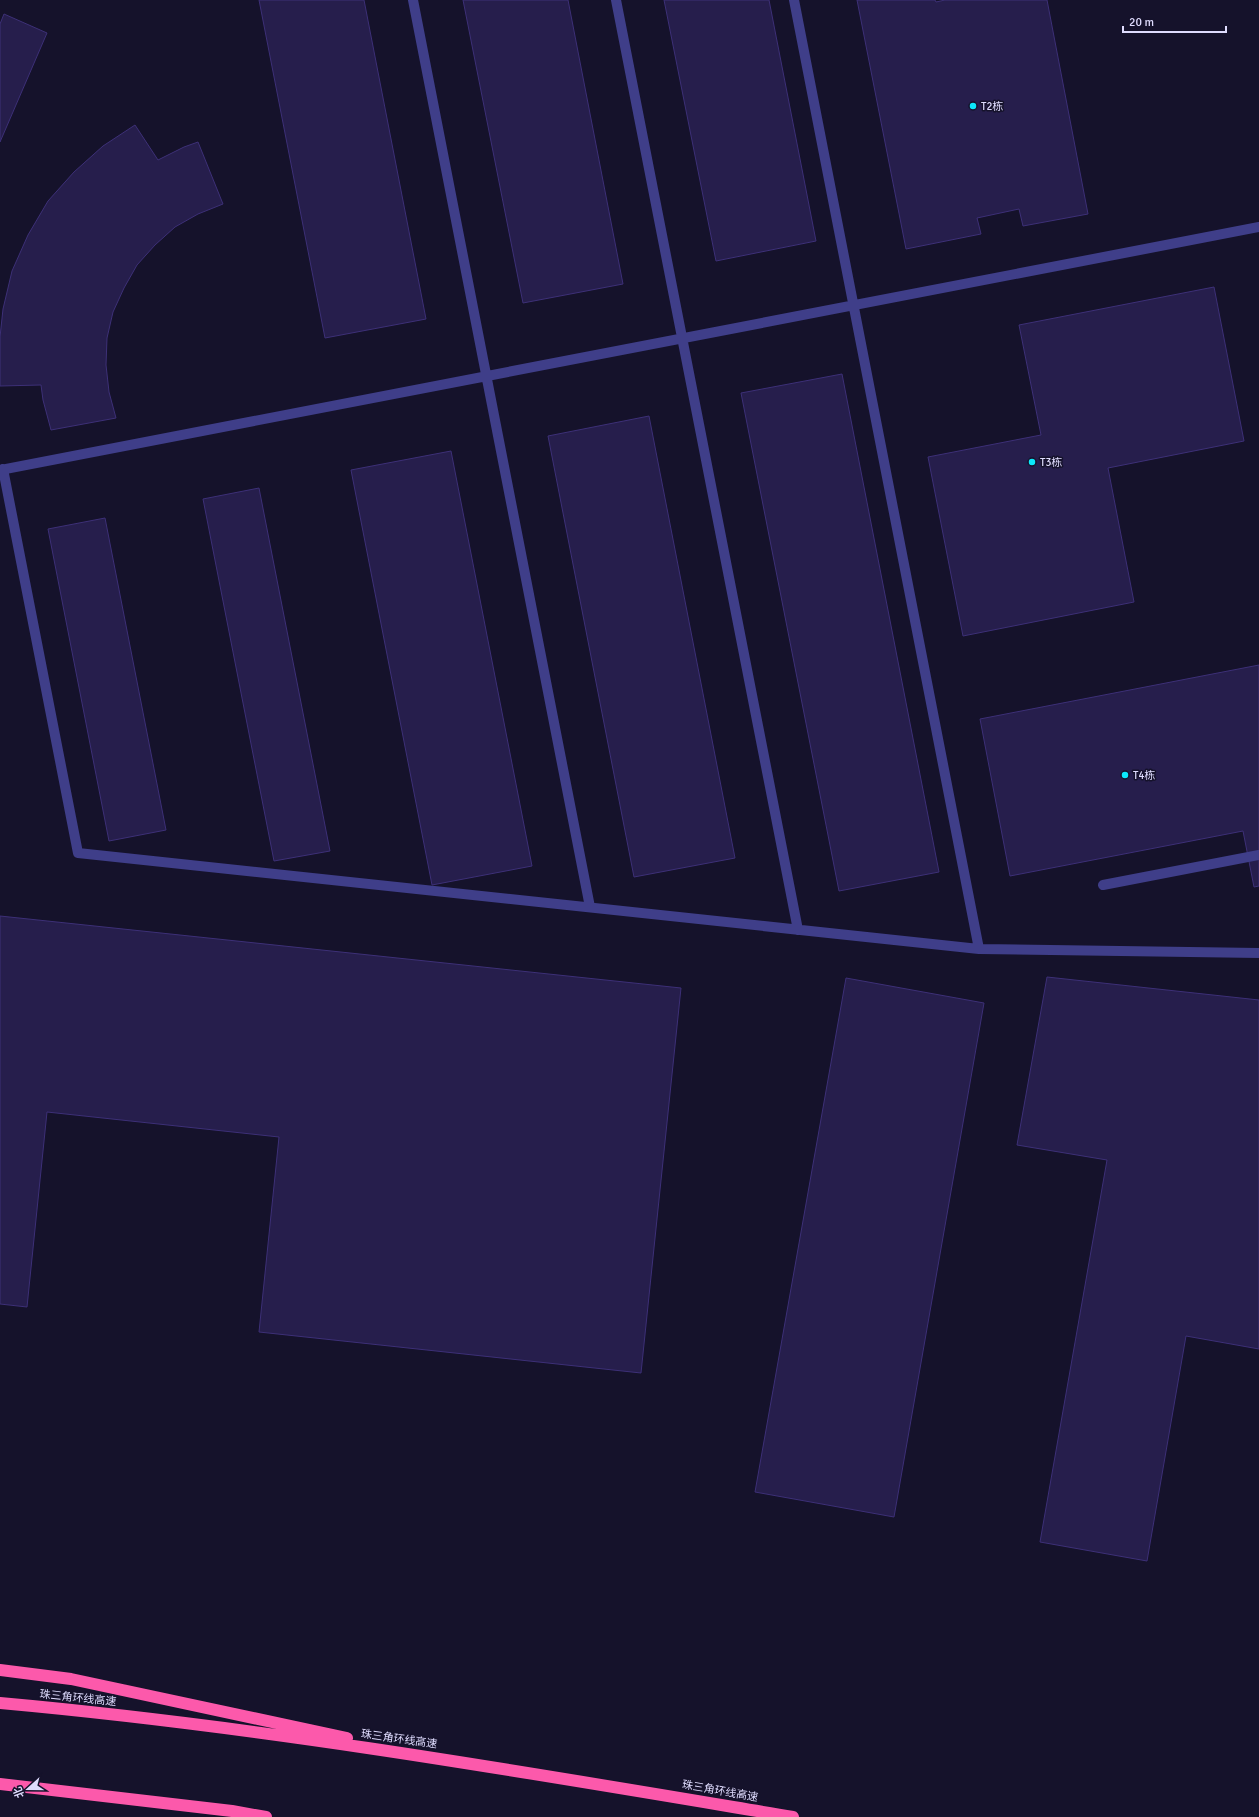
<svg xmlns="http://www.w3.org/2000/svg" width="1259" height="1817" font-family="Signika,'Noto Sans SC',sans-serif">
<style>
.building{fill:#261e4c;stroke:#3d3077}
.lines{fill:none;stroke-linecap:round;stroke-linejoin:round}
.lane{stroke:#3f3e89;stroke-width:10}
.highway{stroke:#fc59ab;stroke-width:12}
.poi-dot{fill:#0ce8fb;stroke:#15122b;stroke-width:1.5}
.labels{text-anchor:middle;dominant-baseline:central;stroke-width:3;stroke-linejoin:round;paint-order:stroke}
.poi-label{font-size:11px;fill:#dfdcfe;stroke:#15122b;text-anchor:start}
.street-label{font-size:11px;fill:#dfdcfe;stroke:#15122b}
</style>
<rect width="100%" height="100%" fill="#15122b"/>
<path class="building" d="M259,0H364L426,319L325,338Z
M463,0H568L623,284L523,303Z
M664,0H769L816,241L716,261Z
M857,0H935L936,2L945,0H1047L1088,214L1023,226L1019,209L977,218L981,234L906,249Z
M4,14L47,33L0,142V24Z
M135,125L158,160L184,147L198,142L223,204L198,214L175,227L155,245L137,265L124,288L113,312L107,338L106,365L109,392L116,418L51,430L43,400L41,385L0,386V337L3,309L12,271L28,235L48,201L74,172L103,146Z
M1214,287L1244,441L1108,468L1134,602L963,636L928,457L1041,435L1019,325Z
M842,374L939,872L839,891L741,393Z
M649,416L735,858L634,877L548,436Z
M451,451L532,866L432,885L351,470Z
M259,488L330,851L274,861L203,499Z
M105,518L166,830L109,841L48,529Z
M1259,665V886L1254,887L1243,831L1010,876L980,719Z
M0,916L681,988L641,1373L259,1332L279,1137L47,1112L27,1307L0,1304Z
M1047,977L1259,1000V1349L1186,1336L1147,1561L1040,1542L1107,1160L1017,1145Z
M846,978L984,1003L894,1517L755,1492Z"/>
<g class="lines">
<path class="lane" d="M413,0L590,907
M616,0L798,930
M794,0L979,949
M3,469L78,853L979,949L1259,953
M0,470L1259,227
M1103,885L1259,855"/>
<path class="highway" d="M0,1670L71,1679L347,1738
M0,1703C266,1727 530,1773 793,1817
M0,1784L232,1811L266,1817"/>
</g>
<g class="poi-dot">
<circle cx="973" cy="106" r="4"/>
<circle cx="1032" cy="462" r="4"/>
<circle cx="1125" cy="775" r="4"/>
</g>
<g class="labels">
<g class="poi-label">
<text x="981" y="106">T2栋</text>
<text x="1040" y="462">T3栋</text>
<text x="1133" y="775">T4栋</text>
</g>
<g class="street-label">
<text transform="translate(78 1698) rotate(6)">珠三角环线高速</text>
<text transform="translate(399 1739) rotate(8)">珠三角环线高速</text>
<text transform="translate(720 1791) rotate(10)">珠三角环线高速</text>
</g>
</g>
<g transform="translate(28 1789) rotate(249)" stroke="#15122b" stroke-width="3" paint-order="stroke">
<path d="M0-3L7 15L0 10L-7 15Z" fill="#dfdcfe"/>
<text y="-6" font-size="11" font-weight="bold" text-anchor="middle" fill="#dfdcfe">北</text>
</g>
<path d="M1123 26v6h103v-6" fill="none" stroke="#dfdcfe" stroke-width="2"/>
<text x="1129" y="26" font-size="12" fill="#dfdcfe" stroke="#15122b" stroke-width="3" paint-order="stroke">20 m</text>
</svg>
